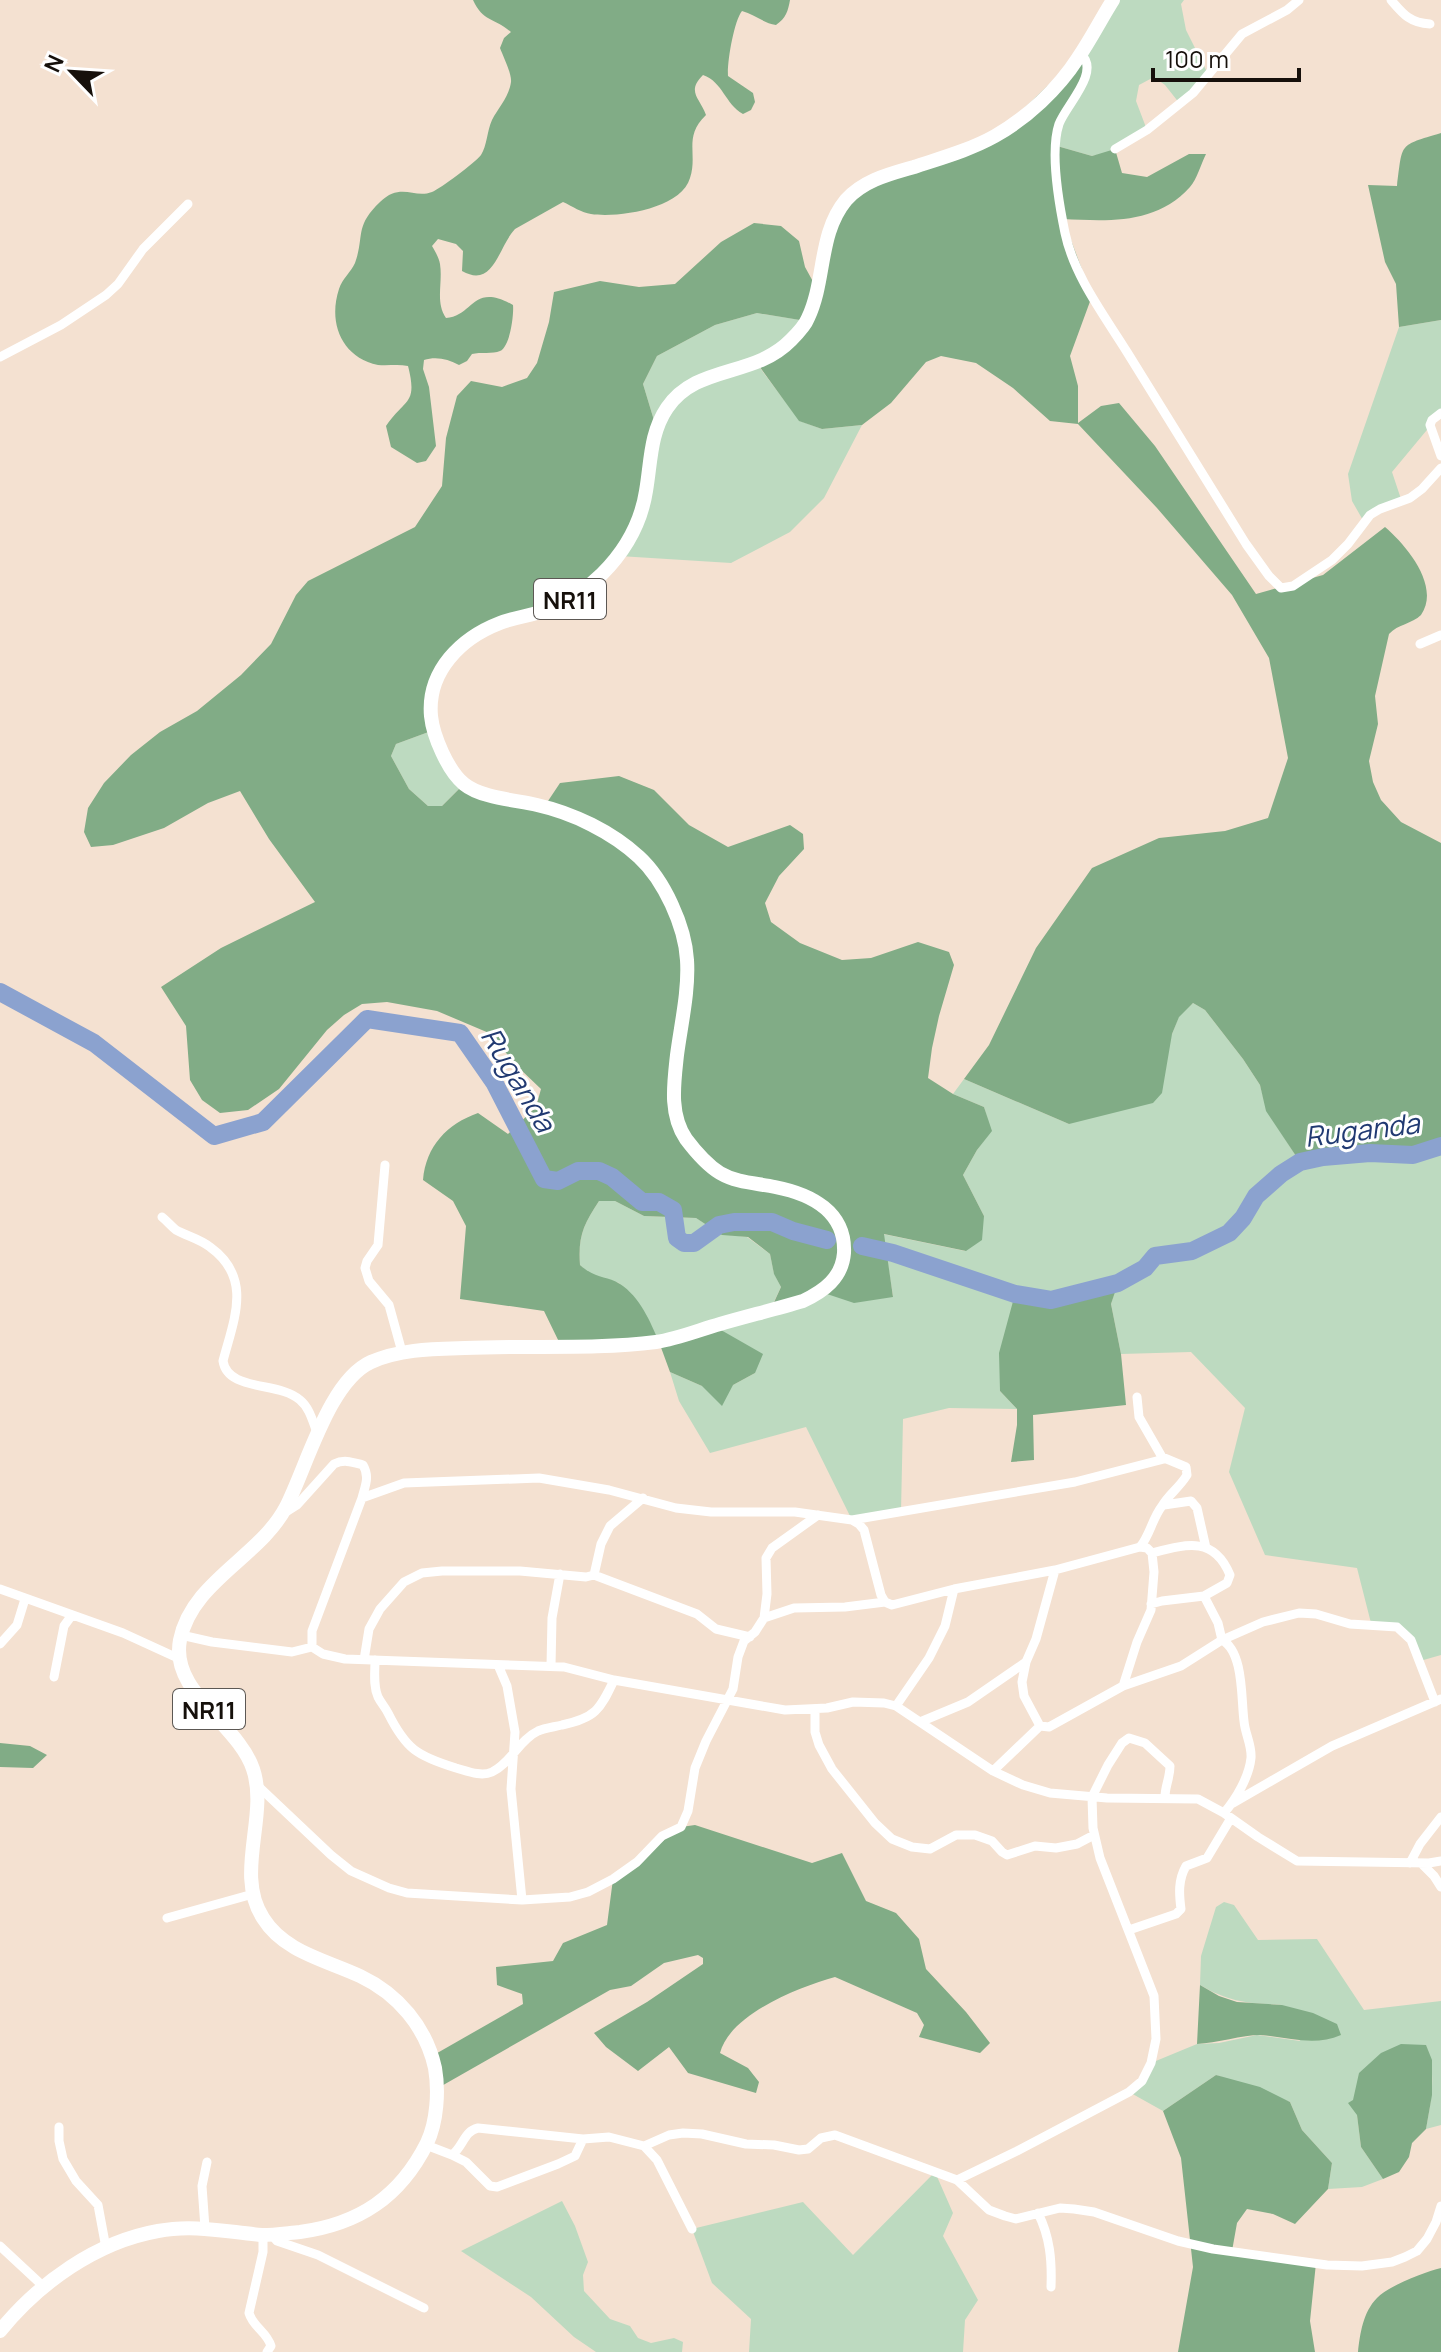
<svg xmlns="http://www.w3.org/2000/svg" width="1441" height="2352" font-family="Manrope,sans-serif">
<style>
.green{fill:#bddac0}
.forest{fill:#81ac86}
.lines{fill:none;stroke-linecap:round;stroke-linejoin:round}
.river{stroke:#8ba2cf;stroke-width:18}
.minor{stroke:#fff;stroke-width:9}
.highway{stroke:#fff;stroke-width:14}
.labels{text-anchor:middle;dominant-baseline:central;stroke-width:6;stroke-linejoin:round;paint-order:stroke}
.shield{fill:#fff;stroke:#5c5854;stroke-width:2}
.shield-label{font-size:24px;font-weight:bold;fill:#16100b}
.water-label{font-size:28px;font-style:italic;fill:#213a72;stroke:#fff}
</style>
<rect width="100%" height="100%" fill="#f4e1d1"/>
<path class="green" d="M1113,0H1184L1181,4L1186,30L1209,76L1180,104L1165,85L1154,77L1139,85L1136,101L1147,130L1106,153L1092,156L1057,146V132L1086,58Z
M757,313L807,321L757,364L800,421L822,429L862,425L824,498L790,532L731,563L619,556L656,427L643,384L657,356L715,325Z
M1441,320V413L1392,472L1402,502L1364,522L1352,501L1348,474L1399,327Z
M434,730L464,784L442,806H428L409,789L391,756L396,744Z
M1193,1003L1205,1010L1243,1059L1260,1085L1267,1111L1300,1162L1323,1157L1370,1153L1413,1155L1441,1146V1655L1420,1661L1404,1631L1372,1627L1357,1568L1265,1555L1229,1472L1245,1408L1191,1352L1121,1354L1111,1304L1117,1283L1051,1300L1015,1294L1000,1391L1017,1409L949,1408L903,1419L901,1511L852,1520L806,1427L710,1453L679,1401L670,1372L702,1386L733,1385L755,1373L660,1342L619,1283L591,1276L580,1265C578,1237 583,1225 599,1201H615L644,1216L696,1218L722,1234L747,1237L770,1254L774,1273L781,1287L770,1310L821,1292L893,1296L883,1234L965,1251L984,1216L963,1175L977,1150L991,1131L984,1107L953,1094L964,1079L1069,1124L1172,1034L1179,1016Z
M1224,1902L1234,1905L1258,1940L1317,1939L1364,2010L1441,2001V2125L1426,2129C1431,2101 1437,2072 1426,2046L1357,2115L1361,2147L1383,2179L1362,2187L1328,2189L1332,2163L1302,2130L1290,2102L1216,2075L1163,2111L1129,2092L1151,2063L1197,2044L1219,2043L1257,2035L1300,2041L1282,2005C1248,2003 1231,2003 1200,1985L1201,1956L1216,1907Z
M935,2172L953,2213L943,2236L978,2300L965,2320L963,2352H749L751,2319L712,2283L692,2229L803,2202L853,2255Z
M562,2201L575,2226L588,2262L583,2275L584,2291L610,2319L630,2326L638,2338L651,2343L674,2338L683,2342L682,2352H596L574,2337L531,2297L461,2251Z"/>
<path class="forest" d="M473,0H790C788,11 786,18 776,25C763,23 754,14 742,11C734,21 727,62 728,76L753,93L755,102L751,110L743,114C725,104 723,82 703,75C686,92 700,98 706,115C683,137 698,154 690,178C681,209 618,218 591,214C582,213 572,206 563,202L515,229C498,247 494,289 462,271L463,251L456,244L438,239L432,246C435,251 439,258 440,264C443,283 435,302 446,318C474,316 472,282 513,305C514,315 510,347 500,351C493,354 480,352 472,354L467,361L459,365C448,359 436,356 424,360L423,369L429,387L436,446L426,461L417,463L391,447L386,426C405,398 418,405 408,366C398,364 388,366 378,365C341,357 328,322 339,289C342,279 351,272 355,263C365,235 354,227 380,202C401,182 414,199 432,192C440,189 476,162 481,155C487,146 487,131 492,120C498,108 509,97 511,82C512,74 503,56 500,48L504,38L511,32C495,18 483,22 473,0Z
M1081,54L1086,73L1063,116L1057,146L1092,156L1115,149L1122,173L1147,177L1189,154H1206C1201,164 1197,179 1190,187C1156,225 1108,221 1063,219L1092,296L1070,356L1078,386V423L1101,406L1119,403L1155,446L1256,594L1323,575L1385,527C1406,545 1441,586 1421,615C1412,624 1398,624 1389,634L1375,696L1378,724L1369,761L1373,782L1381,800L1401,822L1441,843V1146L1413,1155L1370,1153L1323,1157L1300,1162L1266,1111L1260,1085L1243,1059L1205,1010L1193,1003L1179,1017L1172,1034L1162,1093L1153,1103L1069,1124L964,1079L989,1045L1036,948L1092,868L1159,838L1225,831L1268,818L1288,758L1269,658L1232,595L1157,508L1078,424L1050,421L1013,388L976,363L941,356L926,362L891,403L862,425L822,429L799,421L757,363L806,321L757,313L715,325L657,356L643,384L656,427L646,491L619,556L570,599L496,624L441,668L434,730L396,744L391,756L409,789L428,806H442L464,784L544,807L560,783L619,776L654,790L689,825L728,847L790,825L803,834L804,849L779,876L765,903L771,922L800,943L842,960L871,958L918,942L949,952L954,965L939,1016L932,1048L928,1078L953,1094L984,1107L992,1131L977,1150L963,1175L984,1216L982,1240L966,1251L884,1234L893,1297L854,1303L821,1292L770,1311L781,1287L774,1274L770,1254L748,1237L722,1235L696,1218L644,1216L615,1201H599C583,1225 578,1237 580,1265C597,1280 606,1275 620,1284C640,1297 650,1321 659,1342L714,1326L763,1354L755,1373L733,1385L722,1406L702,1386L670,1372L659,1342L561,1346L544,1311L460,1299L466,1226L453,1201L423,1180C426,1146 447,1124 478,1113L508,1134L536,1107L541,1089L519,1068L489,1033L437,1011L387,1002L362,1004L344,1015L327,1030L279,1089L248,1110L220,1113L202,1100L190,1080L186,1026L161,987L221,948L315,902L269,839L240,791L208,803L164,828L113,845L91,847L84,832L88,808L104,783L131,755L160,732L197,711L241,675L271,644L296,595L308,581L415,527L442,486L446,438L457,396L471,381L502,387L527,378L537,363L549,322L554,292L600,281L639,287L675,284L721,242L754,223L781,226L799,241L805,267L816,287L826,243L859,188L996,135Z
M1441,133V320L1399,327L1396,284L1385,262L1368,185L1397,186C1403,142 1398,146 1441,133Z
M1118,1283L1111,1304L1121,1354L1126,1405L1033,1415L1034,1460L1011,1462L1017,1425V1409L1000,1391L999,1353L1015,1294L1051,1300Z
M0,1743L30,1746L47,1755L33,1768L0,1767Z
M695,1825L812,1863L842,1853L866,1901L896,1913L919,1939L926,1969L966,2012L990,2043L980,2053L919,2037L924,2025L917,2013L835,1977C799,1987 730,2014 720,2053L748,2068L759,2082L756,2093L688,2073L669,2047L638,2071L606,2047L594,2033L647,2002L703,1964V1958L698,1955L664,1963L631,1986L610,1990L438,2088L432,2056L523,2004L522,1994L497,1985L496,1967L553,1961L563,1943L607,1925L613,1879L681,1827Z
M1200,1985L1219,1996L1237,2002L1282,2005L1313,2013L1337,2024L1341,2035C1314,2047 1288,2037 1260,2035C1243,2035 1216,2043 1197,2044Z
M1401,2044L1426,2045L1432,2060V2095L1426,2129L1412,2143L1409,2157L1399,2172L1383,2179L1361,2147L1357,2115L1348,2103L1353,2100L1359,2073L1381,2053Z
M1216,2075L1260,2087L1290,2102L1302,2130L1332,2163L1328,2189L1295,2224L1273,2214L1247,2209L1237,2223L1232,2251L1316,2263L1310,2321L1315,2352H1178L1193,2267L1181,2158L1163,2111Z
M1441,2268V2352H1358C1360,2334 1363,2312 1377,2298C1388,2286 1425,2272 1441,2268Z"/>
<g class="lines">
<path class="river" d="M0,992L94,1043L214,1136L263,1122L367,1019L460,1033L494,1082L544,1179L558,1181L578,1171H599L612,1177L642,1202H659L673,1210L677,1238L684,1243H694L719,1225L734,1222H772L793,1231L827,1240
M862,1246L893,1253L1015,1294L1051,1300L1118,1283L1145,1268L1155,1256L1192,1251L1229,1233L1243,1218L1256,1196L1281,1174L1300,1162L1323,1157L1370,1153L1413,1155L1441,1146"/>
<path class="minor" d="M1391,0C1403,14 1410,23 1430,24
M1081,54C1101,72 1066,105 1059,124C1050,151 1059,204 1065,233C1074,276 1104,315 1127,352C1166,416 1206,480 1246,544L1269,576L1281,588L1293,586L1332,560L1348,544L1370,515L1380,509L1410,498L1422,489L1441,468
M1115,149L1147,130L1193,93L1242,34L1287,10L1299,0
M0,357L61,325L106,295L118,284L143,249L188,204
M1441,413L1432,420L1430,425L1441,456
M1420,644L1441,635
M385,1165L378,1245L367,1261L365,1268L369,1281L389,1305L402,1352
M162,1217C167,1221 171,1226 176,1230C187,1236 200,1239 210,1247C253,1278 234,1319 223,1361C228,1392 279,1381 300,1400C310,1408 313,1423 318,1435
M1137,1397L1139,1417L1162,1457L1186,1467L1187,1475C1179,1488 1169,1494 1162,1506C1152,1519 1150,1535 1140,1547
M362,1498L404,1483L539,1478L609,1490L676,1508L711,1512H795L852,1520L859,1524L864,1530L881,1595L885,1602L892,1605L954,1589L1055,1570L1140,1547L1147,1548L1152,1553L1154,1572L1151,1610L1137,1642L1123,1686
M1164,1505L1191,1501L1197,1508L1206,1548
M286,1512L297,1505L334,1464C344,1459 352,1462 363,1465C370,1477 365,1486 362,1498L312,1631V1647L323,1654L345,1659L564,1667L614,1680L785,1710L827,1708L853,1702L884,1703L896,1706L993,1771L1023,1785L1050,1793L1107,1798L1198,1799L1224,1813L1258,1837L1297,1861L1429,1863L1441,1861
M852,1520L1075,1482L1164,1459
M1152,1553C1187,1544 1214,1536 1230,1575L1227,1583L1204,1596L1218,1623L1222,1640L1263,1622L1299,1613L1316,1614L1350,1624L1397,1627L1411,1640L1435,1702
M594,1575L697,1614L716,1629L750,1637
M0,1589L123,1633L182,1660
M1151,1604L1162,1601L1204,1596
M764,1618L794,1608L845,1607L885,1602
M181,1635L212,1642L292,1652L312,1647
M0,1644L17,1625L25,1599
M364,1660L369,1629L380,1609L404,1582L422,1573L442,1571H520L586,1577L594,1575L601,1544L610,1526L643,1498
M375,1660C375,1672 373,1686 378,1697C381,1703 385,1707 388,1713C406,1749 417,1756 456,1768C467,1771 481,1777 492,1772C511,1763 519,1740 538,1731C545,1728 554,1727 562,1725C595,1718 600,1710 614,1680
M498,1665L507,1686L515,1732L511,1789L522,1900
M551,1666L552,1618L560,1574
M54,1677L64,1626L72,1615
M896,1706L929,1658L945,1626L954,1589
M815,1709V1732L819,1745L832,1769L875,1823L892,1839L912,1847L930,1849L956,1835H975L992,1841L1002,1852L1007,1855L1035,1846L1056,1848L1077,1844L1094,1835
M920,1722L968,1702L1026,1662
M1040,1726L1049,1727L1123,1686L1181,1666L1222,1640C1244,1652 1241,1699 1244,1721C1245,1734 1252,1745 1251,1758C1249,1777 1236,1799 1224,1813
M993,1771L1040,1726L1024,1696L1022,1682L1026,1662L1036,1639L1055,1570
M258,1786L331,1855L351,1871L389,1888L407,1893L522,1900L570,1897L588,1892L613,1879L637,1862L662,1836L681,1827L688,1811L695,1768L706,1741L733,1689L738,1657L744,1641L755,1632L764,1618L767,1594L766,1558L772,1548L818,1515
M1233,1803L1332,1746L1441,1699
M1410,1863L1420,1844L1441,1817
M1421,1863L1434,1876L1441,1887
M167,1918L253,1894
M1129,1930L1176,1914L1181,1909C1179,1894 1178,1880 1186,1866L1207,1858L1231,1818
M59,2127V2141L63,2159L76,2181L98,2205L106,2248
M426,2145L452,2155C463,2147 464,2131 478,2128L583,2139L609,2137L644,2146L669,2135L683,2133L702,2134L746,2144L774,2145L799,2150L808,2149L821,2138L835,2135L957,2180L989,2210L1005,2216L1016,2219L1060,2208L1074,2209L1094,2212L1178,2241L1213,2249L1327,2265L1362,2266L1392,2262L1405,2257L1417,2251L1427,2239L1436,2222L1441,2206
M644,2146L657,2160L692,2229
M452,2155L466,2162L490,2186L497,2187L558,2164L575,2156L583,2139
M957,2180L1017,2151L1129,2092L1142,2081L1151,2063L1156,2039L1154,1996L1100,1858L1093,1828L1092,1797L1108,1765L1122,1743L1129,1738L1145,1743L1170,1766C1170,1778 1165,1786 1165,1797
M1038,2213C1050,2237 1052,2260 1051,2287
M205,2228L202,2186L207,2162
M263,2235V2252L249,2313C253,2327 267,2332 271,2346L267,2352
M272,2235L277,2241L318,2255L424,2308
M0,2246L44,2287"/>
<path class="highway" d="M0,2331C39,2283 96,2242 158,2231C194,2224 227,2232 262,2235C275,2235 288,2233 300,2232C359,2224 400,2197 427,2143C437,2122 439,2091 435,2068C426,2027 398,1994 360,1976C326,1960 284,1952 263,1918C234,1873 269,1816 253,1769C238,1724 170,1692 180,1640C192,1581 260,1557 286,1507C307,1466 329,1381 371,1362C401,1349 433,1349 465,1348C528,1345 593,1350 656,1342C677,1339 699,1330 720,1324C748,1316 776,1309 803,1301C824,1291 842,1278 844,1253C846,1212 811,1194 775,1187C756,1183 737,1183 720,1173C707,1165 695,1151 686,1139C669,1114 674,1083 677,1055C681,1024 689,991 687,960C685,926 664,880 639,857C612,832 573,813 537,805C516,800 481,798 464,784C448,771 433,736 431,716C427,671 461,638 500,623C515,617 531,616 546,610C567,602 586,590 602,574C625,551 641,523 646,491C651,462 650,433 667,408C697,364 754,378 791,340C797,334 805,326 808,318C826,280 818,234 846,200C864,180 890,174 914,167C941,158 970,150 995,136C1027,118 1058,89 1078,58C1091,39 1101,19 1113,0"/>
</g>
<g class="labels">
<g class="shield">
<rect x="534" y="579" width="72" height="40" rx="6"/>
<rect x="173" y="1689" width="72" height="40" rx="6"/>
</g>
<g class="shield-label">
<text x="570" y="599">NR11</text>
<text x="209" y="1709">NR11</text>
</g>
<g class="water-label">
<text transform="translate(519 1079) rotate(59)">Ruganda</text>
<text transform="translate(1362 1129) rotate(-7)">Ruganda</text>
</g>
</g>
<g transform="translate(72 72) rotate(295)" stroke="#ffffff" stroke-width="6" paint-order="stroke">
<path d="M0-6L14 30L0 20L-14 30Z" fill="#16100b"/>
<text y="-12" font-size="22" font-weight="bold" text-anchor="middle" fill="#16100b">N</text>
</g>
<path d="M1153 68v12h146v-12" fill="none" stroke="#16100b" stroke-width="4"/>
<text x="1165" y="68" font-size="24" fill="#16100b" stroke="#ffffff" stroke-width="6" paint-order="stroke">100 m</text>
</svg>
